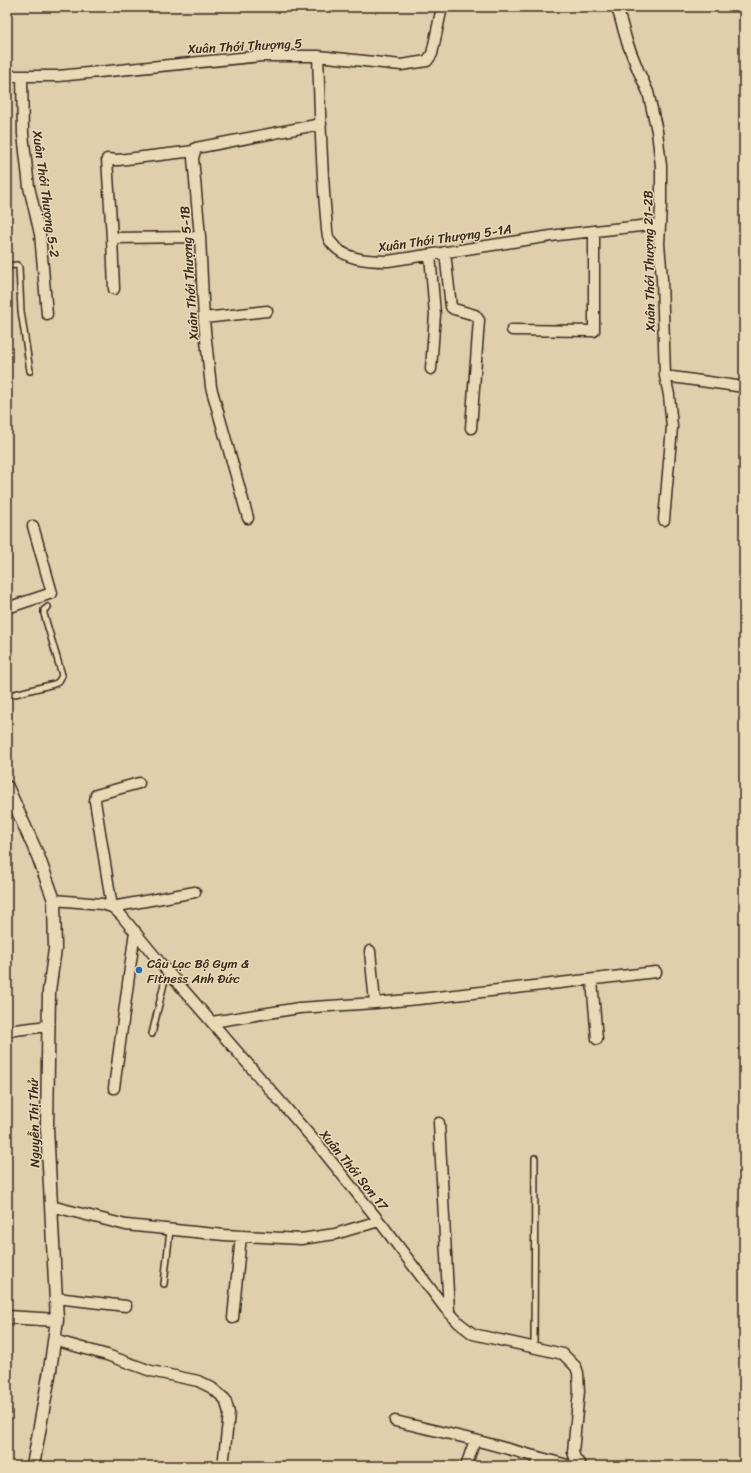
<svg xmlns="http://www.w3.org/2000/svg" width="751" height="1473" font-family="Sriracha,sans-serif">
<style>
.lines{fill:none;stroke-linecap:round;stroke-linejoin:round}
.service-casing{stroke:#3b2a1e;stroke-width:8}
.minor-casing{stroke:#3b2a1e;stroke-width:13}
.tertiary-casing{stroke:#3b2a1e;stroke-width:15}
.service{stroke:#ead9b6;stroke-width:5}
.minor{stroke:#ead9b6;stroke-width:10}
.tertiary{stroke:#ead9b6;stroke-width:12}
.poi-dot{fill:#1f6fb2;stroke:#ead9b6;stroke-width:1.5}
.labels{text-anchor:middle;dominant-baseline:central;stroke-width:3;stroke-linejoin:round;paint-order:stroke}
.street-label{font-size:13px;fill:#3b2a1e;stroke:#ead9b6}
.poi-label{font-size:13px;fill:#3b2a1e;stroke:#ead9b6;text-anchor:start}
</style>
<rect width="100%" height="100%" fill="#e0cead"/>
<filter id="ink" filterUnits="userSpaceOnUse"><feTurbulence type="fractalNoise" baseFrequency=".025" numOctaves="2"/><feDisplacementMap in="SourceGraphic" scale="8" xChannelSelector="R" yChannelSelector="G"/><feConvolveMatrix kernelMatrix="1 2 1 2 8 2 1 2 1" color-interpolation-filters="sRGB"/></filter>
<g filter="url(#ink)">
<g class="lines">
<defs>
<path id="service" d="M7,266L17,265L19,267L21,311L30,371
M7,696L54,684C59,682 60,680 62,675L44,614V610L48,607
M152,1034L167,971
M164,1284L170,1230
M534,1347L535,1158
M534,1466L536,1457"/>
<path id="minor" d="M617,7L627,42L638,70L648,92L657,131L661,166V206L659,244L662,279L665,376L669,395L672,427L664,520
M318,56C320,109 321,164 326,217C327,224 326,236 330,241C343,260 367,261 388,261L558,235L659,224
M7,76H58L262,56H318L401,65L427,61L432,54L442,7
M22,76L23,134L29,187L40,234L47,314
M112,238L107,159L118,160L194,151
M445,252L451,307L454,309L475,315L479,320L471,428
M430,255L435,314L431,369
M114,289L112,238L200,237
M204,318L267,311
M512,330L594,331V231
M665,376L744,387
M248,518L211,387L204,321L200,237L193,158L196,148L321,124
M7,608L52,593L33,526
M139,783L96,795L95,801L112,907L195,892
M54,900L102,904L112,907L121,915L162,965L319,1146L383,1226L445,1308L459,1323L473,1334L563,1354L576,1367L578,1373L579,1391L573,1452L575,1458L581,1466
M370,951L375,1003
M592,981L597,1039
M212,1022L299,1008L375,1003L429,998L656,972
M7,1031L48,1026
M114,1088L135,931
M439,1123L449,1312
M51,1206L126,1225L224,1235L301,1239L335,1234L379,1221
M56,1298L126,1306
M233,1318L241,1236
M54,1340L107,1355L151,1371L198,1381L212,1388L225,1399L229,1413L223,1466
M395,1421L475,1440
M466,1466L475,1440L571,1466"/>
<path id="tertiary" d="M7,787L38,856L54,900L55,949L49,991L47,1128L57,1320L50,1370L33,1466
M7,1317L57,1320"/>
</defs>
<use href="#service" class="service-casing"/>
<use href="#minor" class="minor-casing"/>
<use href="#tertiary" class="tertiary-casing"/>
<use href="#service" class="service"/>
<use href="#minor" class="minor"/>
<use href="#tertiary" class="tertiary"/>
</g>
</g>
<circle class="poi-dot" cx="139" cy="970" r="4"/>
<g class="labels">
<g class="street-label">
<text transform="translate(245 46) rotate(-3)">Xuân Thới Thượng 5</text>
<text transform="translate(46 194) rotate(82)">Xuân Thới Thượng 5-2</text>
<text transform="translate(445 238) rotate(-8)">Xuân Thới Thượng 5-1A</text>
<text transform="translate(649 261) rotate(-91)">Xuân Thới Thượng 21-2B</text>
<text transform="translate(189 273) rotate(-94)">Xuân Thới Thượng 5-1B</text>
<text transform="translate(34 1123) rotate(-91)">Nguyễn Thị Thử</text>
<text transform="translate(354 1170) rotate(51)">Xuân Thới Sơn 17</text>
</g>
<g class="poi-label">
<text x="147" y="963">Câu Lạc Bộ Gym &amp;<tspan x="147" dy="15">Fitness Anh Đức</tspan></text>
</g>
</g>
<rect width="751" height="1473" fill="none" stroke="#ead9b6" stroke-width="24"/>
<rect x="12" y="12" width="727" height="1449" fill="none" stroke="#3b2a1e" stroke-width="1.5" filter="url(#ink)"/>
</svg>
